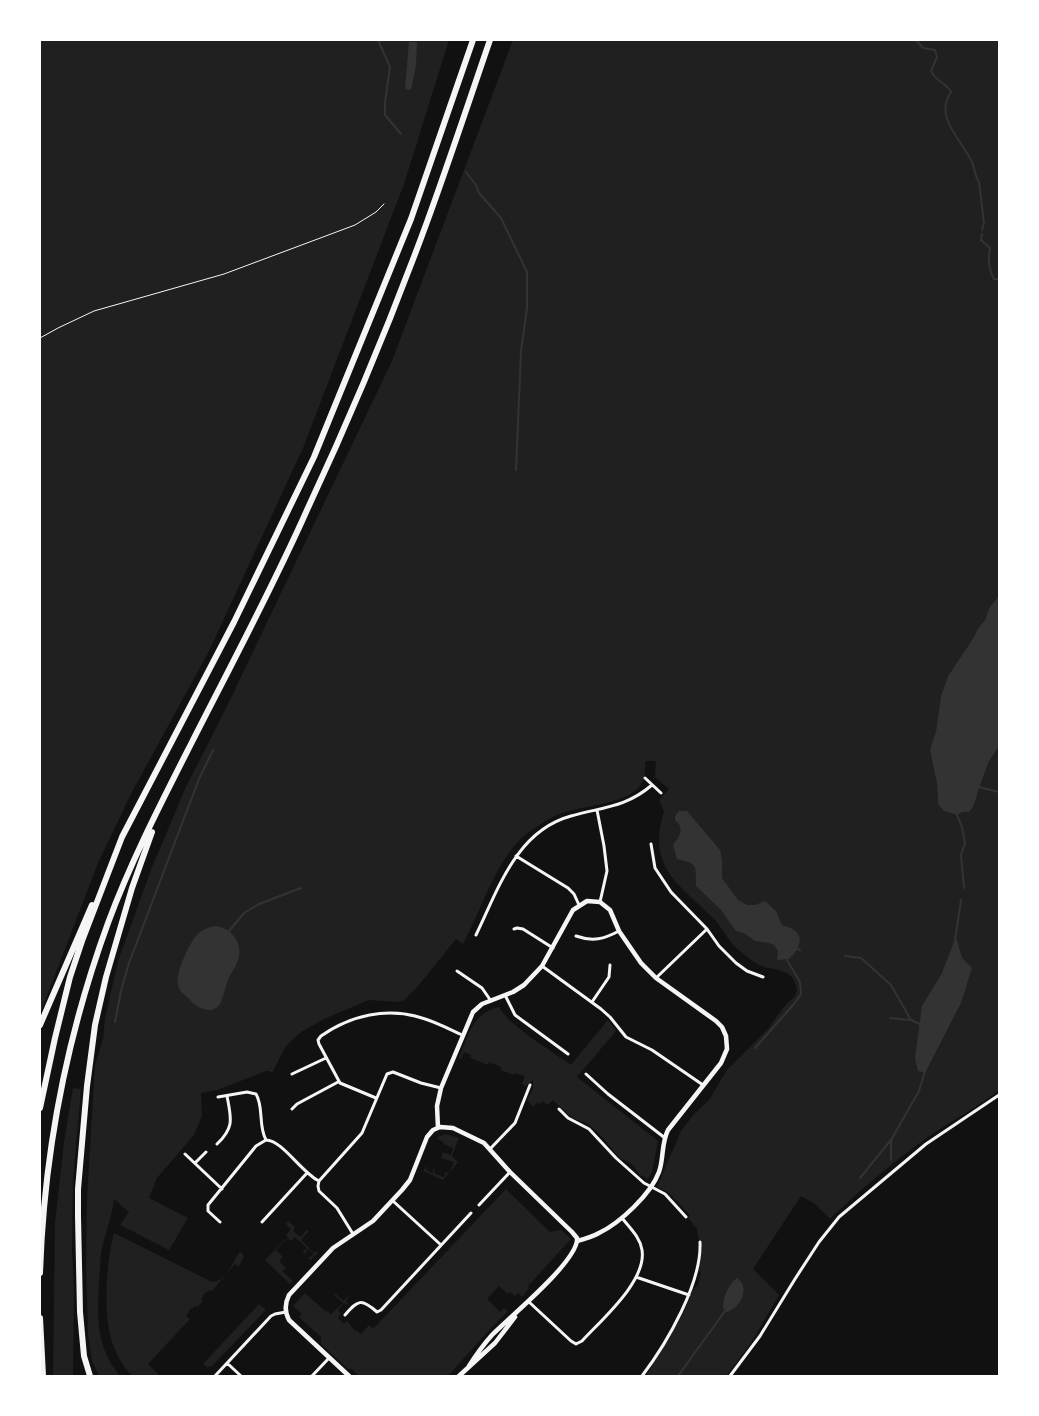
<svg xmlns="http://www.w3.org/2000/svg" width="1039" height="1416" font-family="'DejaVu Sans',sans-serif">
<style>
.green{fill:#202020}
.water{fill:#333}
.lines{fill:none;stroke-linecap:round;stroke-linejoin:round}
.stream{stroke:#333;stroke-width:2}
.path{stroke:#f5f5f5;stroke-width:1}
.minor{stroke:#f5f5f5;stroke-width:3}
.tertiary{stroke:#f5f5f5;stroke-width:4.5}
.motorway{stroke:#f5f5f5;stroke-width:6}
</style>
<rect width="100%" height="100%" fill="#111"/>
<path class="green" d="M40,40H449L404,184L303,448L209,651L132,792L98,863L40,1014Z
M513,40H999V596L989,608L985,620L979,627L972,640L948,676L941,696L936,731L930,750L937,784L938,804L977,796L988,763L999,746V1090C978,1107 954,1119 931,1135C895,1160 861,1189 830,1219L815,1204L801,1196L753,1269L779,1295L751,1343L726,1376H646L683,1314L694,1288L698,1285L701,1273L699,1271L702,1249V1240H699L697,1229L688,1218L690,1215L668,1192L657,1187L681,1131L694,1114L709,1100L727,1070L768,1029L783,1008L794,997L797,992C795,964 770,973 754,962C746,956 737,950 731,942C725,935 721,927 715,920C680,884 646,869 664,811L659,800L669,789L655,777L656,761H646C644,768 646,779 640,786C628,803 584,806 565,812C554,815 544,822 535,828C498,850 483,908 463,944L456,939L418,986L403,1001L396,1002L369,1000L324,1019L301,1032L286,1046L272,1073L269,1071H266L217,1090L201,1093L202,1116L194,1135L157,1178L149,1198L188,1218L169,1250L120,1225L129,1212L114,1199C112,1216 106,1231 102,1248C100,1258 100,1271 99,1282C97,1318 96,1347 120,1376H99L92,1361L88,1334L86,1264L87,1198L95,1065L103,1039L105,1018L118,961L152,867L186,787L228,704L392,361Z
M499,1007C508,1025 553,1052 571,1065L608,1020L616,1031L577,1077L658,1141L652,1172L648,1179L641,1175L640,1176C637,1172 635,1165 628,1162C624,1160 619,1159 616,1154C609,1145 600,1133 590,1126C585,1122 576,1120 570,1116C564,1111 558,1105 553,1100L547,1105L543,1101L540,1104L538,1102L533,1107L527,1100L533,1089V1080L526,1086L522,1084L525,1076L515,1073L514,1075L501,1070V1067L489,1062L488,1065L470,1058L471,1055L464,1052L461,1059L459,1058C468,1035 473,1013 499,1007Z
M73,1088L81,1089L73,1180L72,1252L74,1291L73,1376H53L55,1223L64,1142Z
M446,1134L459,1138L452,1156L458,1162L443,1180L423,1171L427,1165L426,1170L432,1173L434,1168H435L434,1173L444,1177L446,1172L449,1173L454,1162L441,1158L443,1152L451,1155L453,1148L443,1144L444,1142L437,1139L438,1137Z
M506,1189L550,1232L561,1230L571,1239L528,1286L529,1288L522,1297L518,1293L515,1296L510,1292L508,1294L499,1286L487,1299L500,1312L504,1308L508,1311L492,1327L448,1376H359L352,1369H348L321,1344V1337L299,1317L302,1314L293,1306L305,1293L325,1311H327L331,1314L343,1303L334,1295L335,1293L343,1301L348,1296L349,1297L346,1301L349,1305L344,1303L338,1310L341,1313L338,1318L344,1324L347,1321L355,1331L356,1330L361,1334L369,1325L373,1329Z
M288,1221L295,1227L293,1231L300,1237L307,1230L309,1231L301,1240L314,1253L316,1251L318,1253L310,1260L308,1258L314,1254L308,1249L304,1255L303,1252L307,1248L295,1237L291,1241L288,1238L276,1250L283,1257L279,1261L286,1268L282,1271L293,1281L290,1284L265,1260L288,1237L286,1235L291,1229L286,1224Z
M114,1233L212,1282C226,1282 233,1262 240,1251L244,1256L239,1267L235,1264L212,1291L210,1290L204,1294L201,1300L203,1301L197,1307L196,1306L190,1309L186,1317L190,1319L148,1364L160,1376H132C123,1366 116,1354 112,1342C103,1315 106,1261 114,1233Z
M259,1304L266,1310L212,1366L207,1367L203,1364Z"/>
<path class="water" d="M409,42H417L416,65L411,90L405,89Z
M999,596V746L988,763L973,807L969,812H962L957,815L944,811L938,804L937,784L930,750L932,743L936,731L941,696L948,676L972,640L979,627L985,620L989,608Z
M687,811L720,850L722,860V878L738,900L747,905H755L765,901L776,911L782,925C786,927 791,927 794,930C806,938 797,952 789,959L777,960L778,951L774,945L769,943L755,941L744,933L736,931L721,910L696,886C695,867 700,864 677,859L673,845C680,836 685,828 675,820V816L679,811Z
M216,926C230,928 242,941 239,956C238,965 231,972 228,980C225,987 224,995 221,1002C212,1018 196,1007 187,997C183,994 179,990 178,985C175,974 189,944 196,936C202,929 209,927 216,926Z
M955,939L957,940L962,958L972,968L961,1003L925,1073L918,1071L915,1058L922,1006L942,973Z
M737,1278C751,1287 740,1309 727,1312L723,1308C723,1297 728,1285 737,1278Z"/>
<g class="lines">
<path class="stream" d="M378,40L390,67L385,102V115L401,134
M916,40L923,48L935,50L937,57L931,71C935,81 947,83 951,92C934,117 960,138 971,160C975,167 974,175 979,182L984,223L982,230
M466,172L476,185L479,193L501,218L527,272V308L521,351L516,470
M982,234L981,240L990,248C988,258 989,270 994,279H999
M979,787L999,792
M957,815L962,827L965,843L961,855L964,888
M229,931L244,913L259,904L301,888
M955,940L961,900
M798,949L800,950
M845,956L861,958L891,985L911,1020L920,1024
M890,1018L910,1020
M115,1022L121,991L129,963L199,779L213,750
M755,1048L794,1004L801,994L800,982L787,960
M891,1160V1140L919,1091L925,1071
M860,1178L890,1141
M678,1376L725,1311"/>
<path class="path" d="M40,338L58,328L94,311L224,274L323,237L355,225L376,212L384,204"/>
<path class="minor" d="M645,778L661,793
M597,810L604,846L607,871L600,902
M651,844L655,868L671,892L707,929L719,946L736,963L747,971L763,977
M516,856L568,888L574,894L579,905
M514,929L517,928L523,929L553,948
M476,935C498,890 516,831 571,816C602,807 625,808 652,785
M576,936C593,942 604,939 619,931
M542,966L601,1009L610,1017L626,1037L652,1050L703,1085
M457,971L482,988L491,1001
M656,978L707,929
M505,995L515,1015L568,1054
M592,1002L609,977L610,965
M292,1074L326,1058
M586,1074L608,1094L665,1138
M218,1097L247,1092L256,1094C264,1107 258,1126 266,1140
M376,1098L340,1083L319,1044L318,1040L321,1036C351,1015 387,1007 422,1018C436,1022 449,1029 462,1035
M292,1109L297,1104L338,1082
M559,1109L568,1118L589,1129L616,1158L644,1183L665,1194L686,1217
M266,1140C282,1140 302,1173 319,1181
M217,1144C235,1127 231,1118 227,1096
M490,1149L515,1123L530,1085
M185,1154L222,1189
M195,1163L206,1152
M319,1181L362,1133L387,1074L393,1072L421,1083L441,1088
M319,1181L318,1186L319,1191L337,1208L353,1234
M393,1201L441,1245
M479,1205L510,1172
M220,1222L208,1211V1205L256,1146L266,1140
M262,1222L307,1173
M636,1277L689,1295
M529,1302L571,1341L576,1344L582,1341C601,1320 647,1281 642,1250C640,1237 630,1228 622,1218
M345,1315C358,1300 361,1298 377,1312L381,1310L471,1213
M227,1363L241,1376
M215,1376L271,1316L275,1314L286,1312
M312,1376L329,1358
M642,1376C667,1343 702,1283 700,1242
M730,1376L760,1336L795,1279L819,1242L839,1217L926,1144L999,1095"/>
<path class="tertiary" d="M438,1128L437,1106L441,1088L473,1012L482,1004L513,992L524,985L542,966L573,910L587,901L600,902L610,910L619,931L641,963L656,978L716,1021L722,1027L726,1036L727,1049L721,1063L668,1130C661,1144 664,1158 659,1172C651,1194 620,1223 599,1233C592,1237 585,1239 577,1241
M469,1366C476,1355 483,1345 492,1335C511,1316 573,1265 577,1241
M349,1376L289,1320C284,1311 285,1303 289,1295L333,1248L373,1221L402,1190L410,1180L427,1137L433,1130L440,1127L453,1128L484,1143L510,1172L572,1232L577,1238V1241
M459,1376L495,1343L515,1317"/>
<path class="motorway" d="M40,1025L92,905
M40,1108L55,1038L70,977L82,941L122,837L234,622L314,457L411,219L473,40
M40,1273C44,1153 67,1035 108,923C131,861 162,801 192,742C231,665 272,589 307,510C351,416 391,320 427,222C449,162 469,101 490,40
M40,1318L43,1376
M90,1376L84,1356L80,1312L78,1216V1189L87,1086L95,1025L106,977L132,888L152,832"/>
</g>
<rect width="1039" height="1416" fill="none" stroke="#ffffff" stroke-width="82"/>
</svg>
